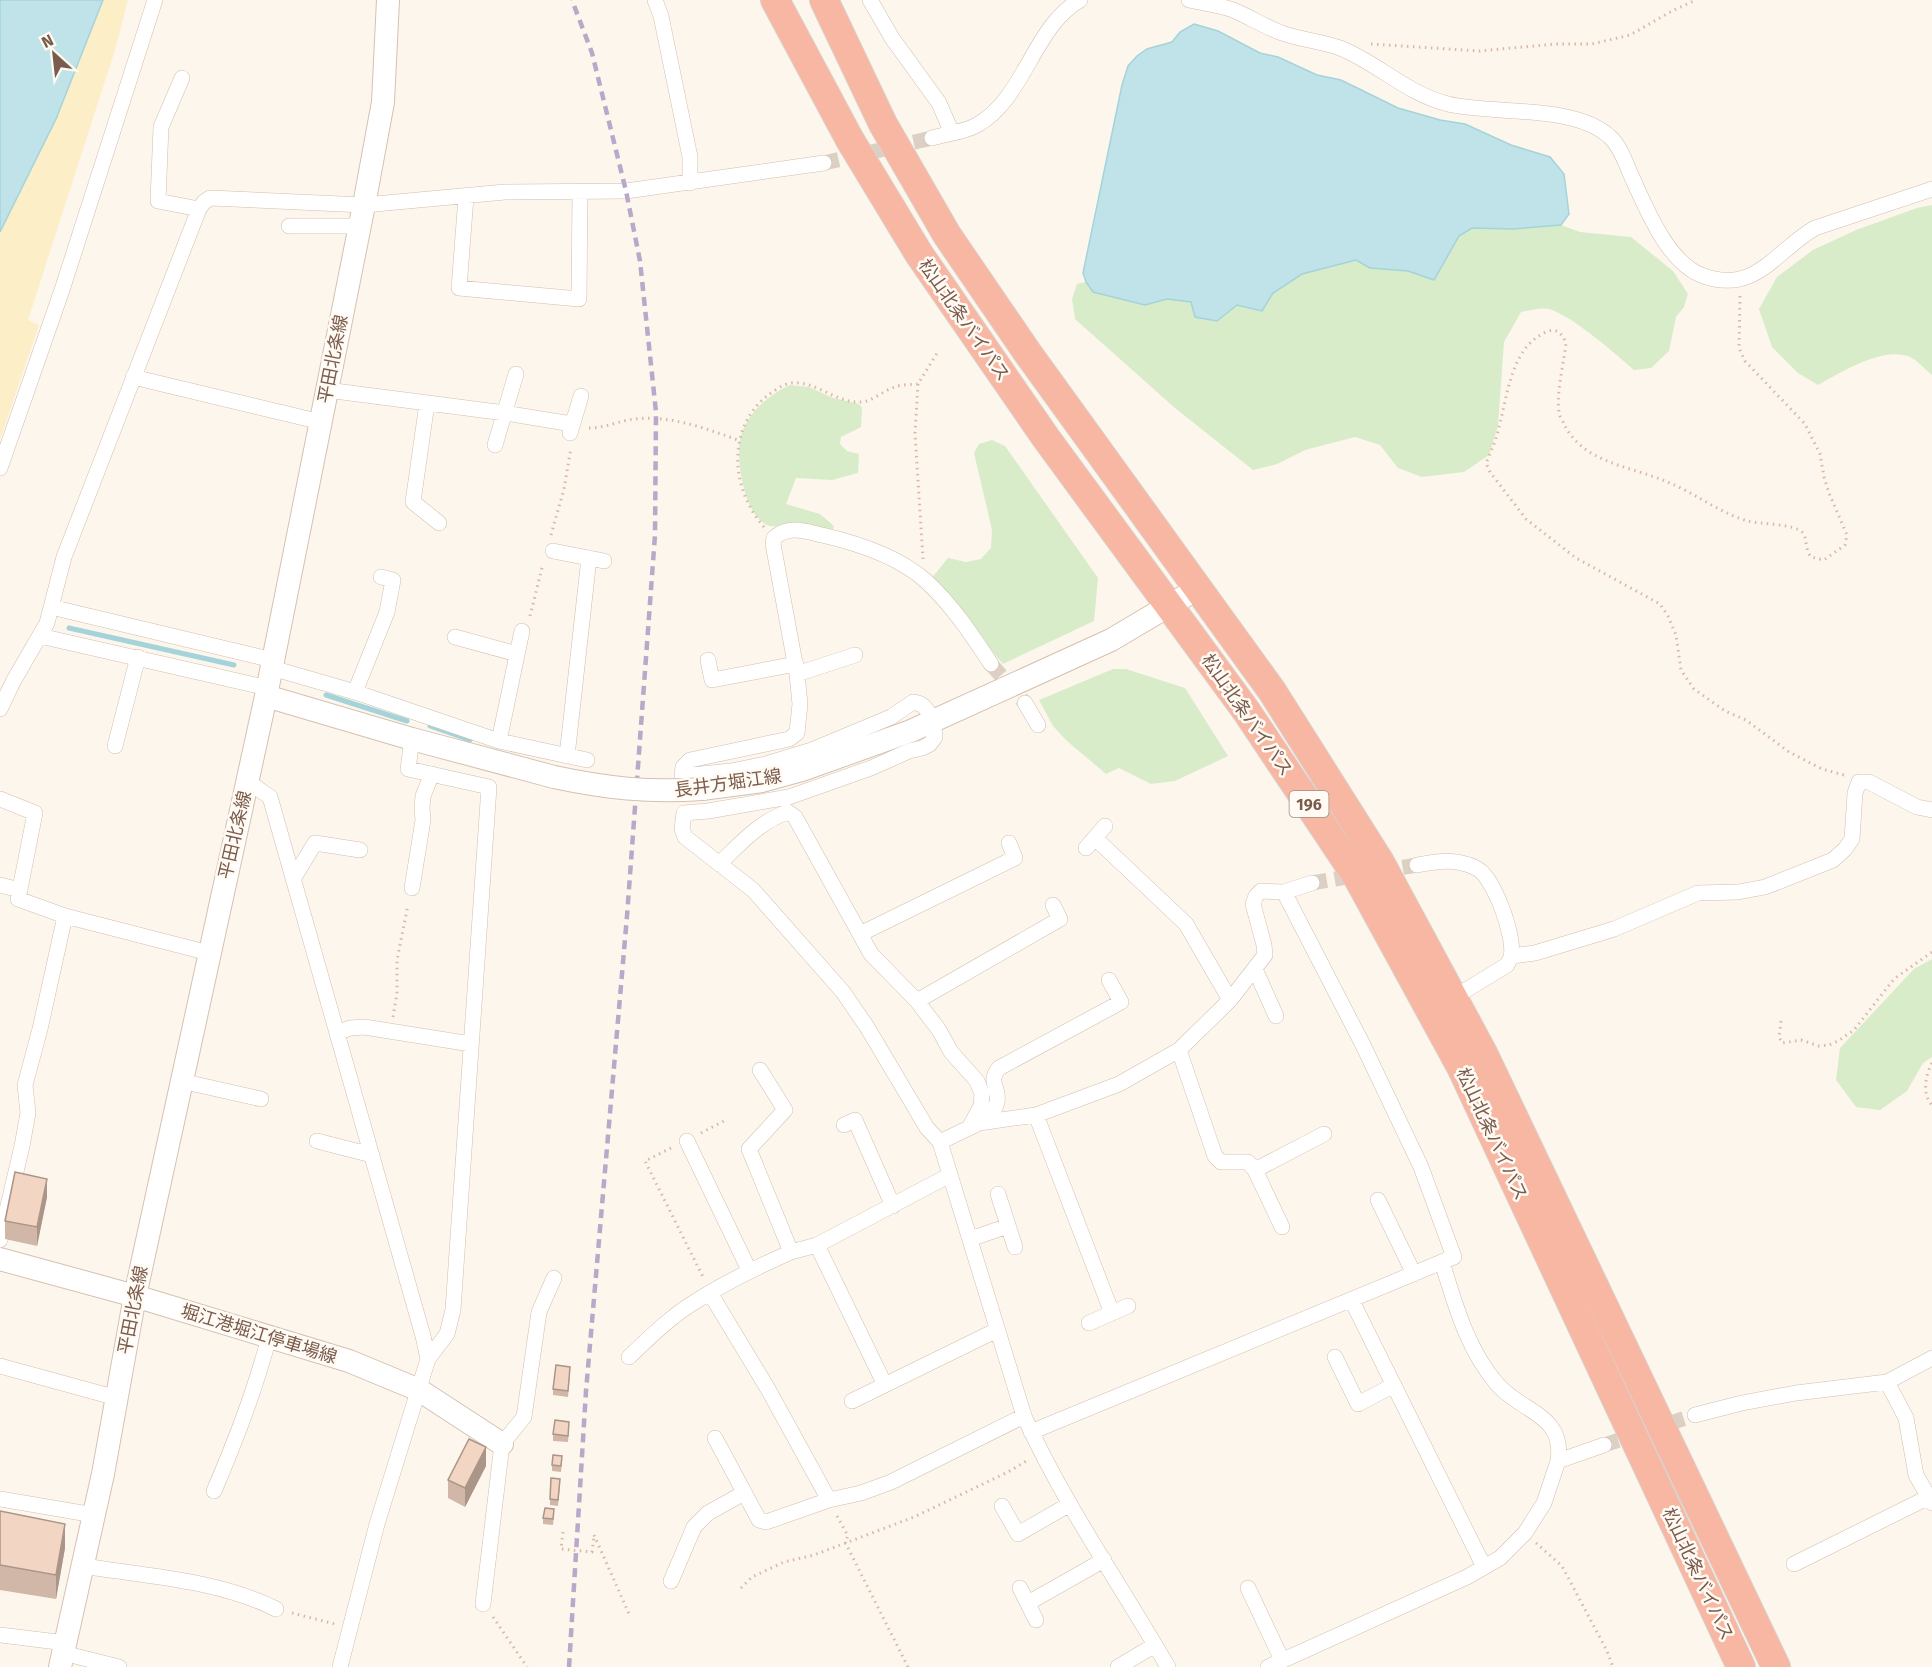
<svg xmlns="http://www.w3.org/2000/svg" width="1932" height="1667" font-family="'Fira Sans','Noto Sans JP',sans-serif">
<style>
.green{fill:#d8ecc9}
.sand{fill:#fcefc7}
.water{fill:#bfe3e8;stroke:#a5d3da;stroke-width:1.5}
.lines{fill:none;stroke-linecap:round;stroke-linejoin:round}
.stream{stroke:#a5d3da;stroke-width:5}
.street-tunnel{stroke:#dcd0c4;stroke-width:15;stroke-dasharray:15 8;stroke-linecap:butt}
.street-casing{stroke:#d1beb0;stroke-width:16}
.secondary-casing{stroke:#d6c0b0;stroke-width:24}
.highway-casing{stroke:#dad1cd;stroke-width:30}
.path{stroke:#d9b8a5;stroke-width:3;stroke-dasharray:1.5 4.5;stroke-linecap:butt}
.street{stroke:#fff;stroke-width:15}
.secondary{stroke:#fff;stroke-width:22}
.highway{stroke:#f7b7a3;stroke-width:28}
.rail{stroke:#b9a8c9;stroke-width:4.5;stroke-dasharray:9 6;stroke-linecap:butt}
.secondary-bridge-casing{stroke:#d6c0b0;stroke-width:24;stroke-linecap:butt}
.secondary-bridge{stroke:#fff;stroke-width:22}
.wall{fill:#d1b7a8}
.shaded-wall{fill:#aa9588}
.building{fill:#f3d5c3;stroke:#aa9588;stroke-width:1.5}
.labels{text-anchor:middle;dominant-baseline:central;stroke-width:5;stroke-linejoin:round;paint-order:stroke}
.shield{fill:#fffaf3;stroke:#a28b7f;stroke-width:1.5}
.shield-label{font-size:16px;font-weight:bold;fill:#7a5c4d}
.street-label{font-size:18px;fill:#7a5c4d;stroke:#fffaf3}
</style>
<rect width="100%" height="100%" fill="#fdf6ec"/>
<path class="green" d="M1932,205V375C1926,370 1918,361 1910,357C1883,346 1842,372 1818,385L1798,373L1772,347L1759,309L1777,277L1813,250L1856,230L1917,208Z
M1561,225L1580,232L1631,237L1673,271L1688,294L1684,307L1676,317L1669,351L1651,368L1634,370C1616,354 1571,315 1549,309C1541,307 1528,311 1521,312L1504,342L1498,426L1489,455L1464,472L1422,477L1398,468L1380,445L1355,437L1305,450L1277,464L1253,470L1175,408L1075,319L1072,299L1077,284L1086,282L1093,292L1145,305L1167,299L1237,305L1262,311L1273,293L1302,274L1356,260L1370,268L1408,271L1434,280L1459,236L1472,228L1513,229Z
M790,385L809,387L833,398L859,404L862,408L861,427L841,437L840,444L847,451L859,454L858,473L832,480L796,478L786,504L820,514L834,526L833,529C821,533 809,523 797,522C788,522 780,528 770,526C745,520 736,462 740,440C745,415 768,395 790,385Z
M992,440L1005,446L1098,578L1094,621L1003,664L931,579L948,558L966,562L981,559L991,548L992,530L974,453L979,444Z
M1113,669H1126L1185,688L1228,756L1175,781L1151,784L1119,768L1106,774L1067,741L1053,726L1039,700Z
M1932,959V1057L1923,1063L1907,1091L1880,1110L1856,1107L1836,1080L1840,1048L1914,969Z"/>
<path class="sand" d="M103,0H128L115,50L28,320L39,325L0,440V232L56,119Z"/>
<path class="water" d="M0,0H103L56,119L0,232Z
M1194,24L1218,31L1260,53L1278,57L1317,75L1341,80L1398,108L1440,120L1465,124L1511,145L1550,157L1564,174L1569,214L1561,225L1513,229L1472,228L1459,236L1434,280L1408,271L1370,268L1356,260L1302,274L1273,293L1262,311L1237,305L1217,321L1195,317L1191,302L1167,299L1145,305L1093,292L1086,282L1083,273L1122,85L1128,66L1137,56L1147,49L1172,42L1180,32Z"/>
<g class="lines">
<path class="stream" d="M69,628L234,665
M326,695L407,721
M430,726L470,740"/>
<path class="street-tunnel" d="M824,163L932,138
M991,664L1025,703
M1312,883L1417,865
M1604,1445L1695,1415"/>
<defs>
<path id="street" d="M655,0L661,16L690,157V183
M870,0L892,38L939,103L952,133
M1189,0C1203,3 1219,5 1233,10C1250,17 1265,27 1282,33C1301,40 1321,41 1340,48C1378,63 1407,94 1448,104C1494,115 1575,104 1610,137C1620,146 1625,161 1630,173C1645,205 1666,261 1701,275C1755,296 1775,251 1815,228L1932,189
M182,78L161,127L158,201L199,209
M932,138C946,134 965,132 977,125C1025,98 1033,27 1080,0
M466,197L459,288L579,299L580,192
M289,226H359
M133,377L321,422
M327,390L505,413L572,424
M427,403L413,502L439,523
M570,433L581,396
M495,445L516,374
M0,468L62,290L155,0
M553,551L604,561
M51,607L273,660
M40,636L268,688
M455,637L517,654
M708,660L712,680L796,664
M991,664C972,635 952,605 926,581C898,556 857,543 822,535C804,531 789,525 774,538L773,544L797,674L800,704L797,733L789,739L690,760L683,767L682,776L731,771L766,764L812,750L891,717L913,702C929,703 934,723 935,737L930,744L922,748L909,751L871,768L789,797L708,811L684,813L682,829L685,837L753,890L843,992L867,1027L927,1128L940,1142L1024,1416C1064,1504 1120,1584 1168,1667
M272,668L355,692L499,741L587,760
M797,674L855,655
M355,692L387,612L393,580L381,577
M1025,703L1038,725
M0,709L14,680L47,623L64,557L199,209L204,202L210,198L364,205L505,192L626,191L824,163
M412,739L408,769L489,787L453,1310L447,1334L428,1359
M499,741L522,631
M115,746L138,657
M567,756L589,558
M247,781L270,797L423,1336L428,1359L377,1524L340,1667
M0,799L35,813L18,899L65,916L209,953
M1095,838L1186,924L1230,1000
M1086,848L1105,826
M719,864C740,844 760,821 788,812L795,817L871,954L917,1001L939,1030L951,1052L977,1081L982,1094L981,1106L969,1128
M1417,865C1438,861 1456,858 1476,868C1494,876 1516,939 1511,957C1510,960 1508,962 1507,965L1453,998
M293,879L315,843L360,850
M0,885L20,890
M412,888L423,820L422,808L423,796L432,774
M860,934L1015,858L1009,843
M1512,956L1535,953L1614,929L1698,893L1738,892L1765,887L1833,860L1845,849L1852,839L1855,793L1859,782H1869L1917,807L1932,810
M1255,969L1276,1016
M917,1001L1060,919L1053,905
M337,1033L350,1028L364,1027L471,1044
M1179,1050L1215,1156L1221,1162H1248L1255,1170L1282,1227
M760,1070L785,1110L749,1149L791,1252L817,1245
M181,1081L261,1099
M1036,1115L1112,1313
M988,1121C991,1115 996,1108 997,1102C1000,1086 987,1083 999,1068L1121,1002L1109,980
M844,1125L855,1120L893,1206
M317,1141L372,1155
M687,1141L749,1270
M940,1142L979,1123L1036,1115L1119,1084L1179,1050L1230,1000L1265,955L1264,945L1253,904L1256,896L1261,891L1284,892L1312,883
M1255,1170L1324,1134
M998,1194L1015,1247
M1378,1200L1414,1274
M970,1239L1008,1226
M0,1240L22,1146L28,1113L25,1085L40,1029L65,916
M1442,1262C1455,1304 1467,1349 1497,1384C1522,1413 1565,1414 1558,1461
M710,1293L768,1389L829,1500
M1352,1301L1484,1567
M1089,1323L1128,1306
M629,1357C649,1338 669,1318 693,1303C724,1283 757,1267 791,1252
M1335,1357L1358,1404L1394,1385
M0,1366L117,1398
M1887,1382L1906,1418L1916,1475L1932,1503
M885,1385L817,1245L950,1175
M852,1401L997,1330
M1695,1415L1742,1403L1796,1393L1887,1382L1932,1358
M1031,1432L1454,1257L1421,1167L1363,1045L1284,892
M715,1438L759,1520L766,1522L829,1500L861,1493L891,1482L1024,1416
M214,1491C236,1440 255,1391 269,1337
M0,1499L94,1515
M1002,1506L1018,1534L1070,1504
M1794,1564L1927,1498
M83,1566C145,1576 219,1580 276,1609
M671,1581L694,1527L708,1513L744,1493
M1020,1588L1036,1620
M1248,1588L1282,1660
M1028,1603L1104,1560
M483,1604L502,1444L524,1417L539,1312L554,1278
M0,1635L66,1643
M63,1653L119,1667
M1118,1667L1155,1645
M1268,1667L1467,1577L1500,1558L1525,1533L1544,1503L1558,1461L1604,1445"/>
<path id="secondary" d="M266,696L412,739L554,777
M702,789L762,781L802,770L911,731L1111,640L1197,589
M0,1259L135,1296L349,1361L419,1390L502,1444
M60,1667L103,1474L135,1296L266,696L364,205L383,102L388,0"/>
<path id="highway" d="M775,0L850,140L919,254L1046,438L1247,712L1359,880L1461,1067L1741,1667
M824,0L883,124L947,235L1027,352L1272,691L1380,862L1483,1053L1776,1667"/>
</defs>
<use href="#street" class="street-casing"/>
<use href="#secondary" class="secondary-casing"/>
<use href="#highway" class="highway-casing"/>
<path class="path" d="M1371,44L1479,51L1556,44H1592L1630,35L1672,11L1696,0
M1740,296L1739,348L1745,361L1805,424L1820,454L1824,477L1829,493L1847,535L1845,545L1824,560L1811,557C1804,548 1808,538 1802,532C1794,524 1760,524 1748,521C1719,513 1694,492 1665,481C1630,466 1583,463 1564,424C1563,421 1559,416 1559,412C1556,393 1564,362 1566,343C1562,334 1557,327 1546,332C1512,347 1508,392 1500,423C1497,437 1492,450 1486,463L1490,472L1526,519L1576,558L1660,604L1668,616L1676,635L1681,670L1694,689L1725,711L1746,720L1789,752L1822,769L1844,775
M918,384L915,433L923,559
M589,428C604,428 619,421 634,419C671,415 704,428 738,440
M764,527C731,490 726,429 767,396C774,391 783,384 791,383C816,380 836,404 862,402C873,401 884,390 895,387C902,384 911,385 918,384L939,350
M551,535L564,489L571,448
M530,616L543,564
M393,1017L397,994V960L408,905
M1781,1021L1779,1037L1782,1043L1801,1040L1819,1046L1829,1045L1838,1041L1854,1030L1894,979L1932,952
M1932,1063C1925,1076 1922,1094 1932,1105
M701,1133L726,1120
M671,1148L645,1161L704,1279
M837,1516L848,1536L845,1542L908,1667
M563,1532L561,1549L592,1552L594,1537
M594,1535L630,1616
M1536,1543L1562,1566L1607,1651L1613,1667
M741,1588L752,1577L784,1562L814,1555L914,1517L1008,1472L1028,1460
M292,1613L335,1624
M493,1617L527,1667"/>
<use href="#street" class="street"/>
<use href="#secondary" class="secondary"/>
<use href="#highway" class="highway"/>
<path class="rail" d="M569,1667L586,1391L627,916L655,535L656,412L640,261L626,191L592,53L572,0"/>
<defs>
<path id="secondary-bridge" d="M554,777C606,788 649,793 702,789"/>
</defs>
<use href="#secondary-bridge" class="secondary-bridge-casing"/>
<use href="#secondary-bridge" class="secondary-bridge"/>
</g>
<path class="wall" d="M47,1197L37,1246L5,1239V1221Z
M570,1373L568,1397L553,1395V1389Z
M569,1428L568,1442L553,1441V1434Z
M562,1462L561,1472L552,1471V1465Z
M486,1466L465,1507L448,1498V1480Z
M560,1485L558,1506L550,1505V1499Z
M0,1511L65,1548L56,1599L0,1590Z
M554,1515L553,1525L543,1524V1518Z"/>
<path class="shaded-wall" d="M47,1179V1197L37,1246V1227Z
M486,1447V1466L465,1507V1488Z
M65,1524V1548L56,1599V1575Z"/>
<path class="building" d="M15,1172L47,1179L37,1227L5,1221Z
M556,1365L570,1367L568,1391L553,1389Z
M555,1420L569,1422L568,1436L553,1434Z
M469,1439L486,1447L465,1488L448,1480Z
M553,1455L562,1456L561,1466L552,1465Z
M551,1478L560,1479L558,1500L550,1499Z
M545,1508L554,1509L553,1519L543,1518Z
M0,1511L65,1524L56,1575L0,1565Z"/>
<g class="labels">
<rect class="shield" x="1289.5" y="791" width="39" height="26" rx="4.5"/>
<g class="shield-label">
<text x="1309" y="804">196</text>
</g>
<g class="street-label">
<text transform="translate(964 320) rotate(55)">松山北条バイパス</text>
<text transform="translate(333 359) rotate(-79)">平田北条線</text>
<text transform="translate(1247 715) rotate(55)">松山北条バイパス</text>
<text transform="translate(728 783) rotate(-8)">長井方堀江線</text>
<text transform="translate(235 835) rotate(-77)">平田北条線</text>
<text transform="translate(1492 1134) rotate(65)">松山北条バイパス</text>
<text transform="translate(133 1310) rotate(-79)">平田北条線</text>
<text transform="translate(259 1334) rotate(17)">堀江港堀江停車場線</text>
<text transform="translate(1698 1574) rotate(65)">松山北条バイパス</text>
</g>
</g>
<g transform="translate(54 54) rotate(333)" stroke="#fffaf3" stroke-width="4.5" paint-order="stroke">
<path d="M0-4.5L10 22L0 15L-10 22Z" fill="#7a5c4d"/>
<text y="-9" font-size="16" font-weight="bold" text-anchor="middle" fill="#7a5c4d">N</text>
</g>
</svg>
